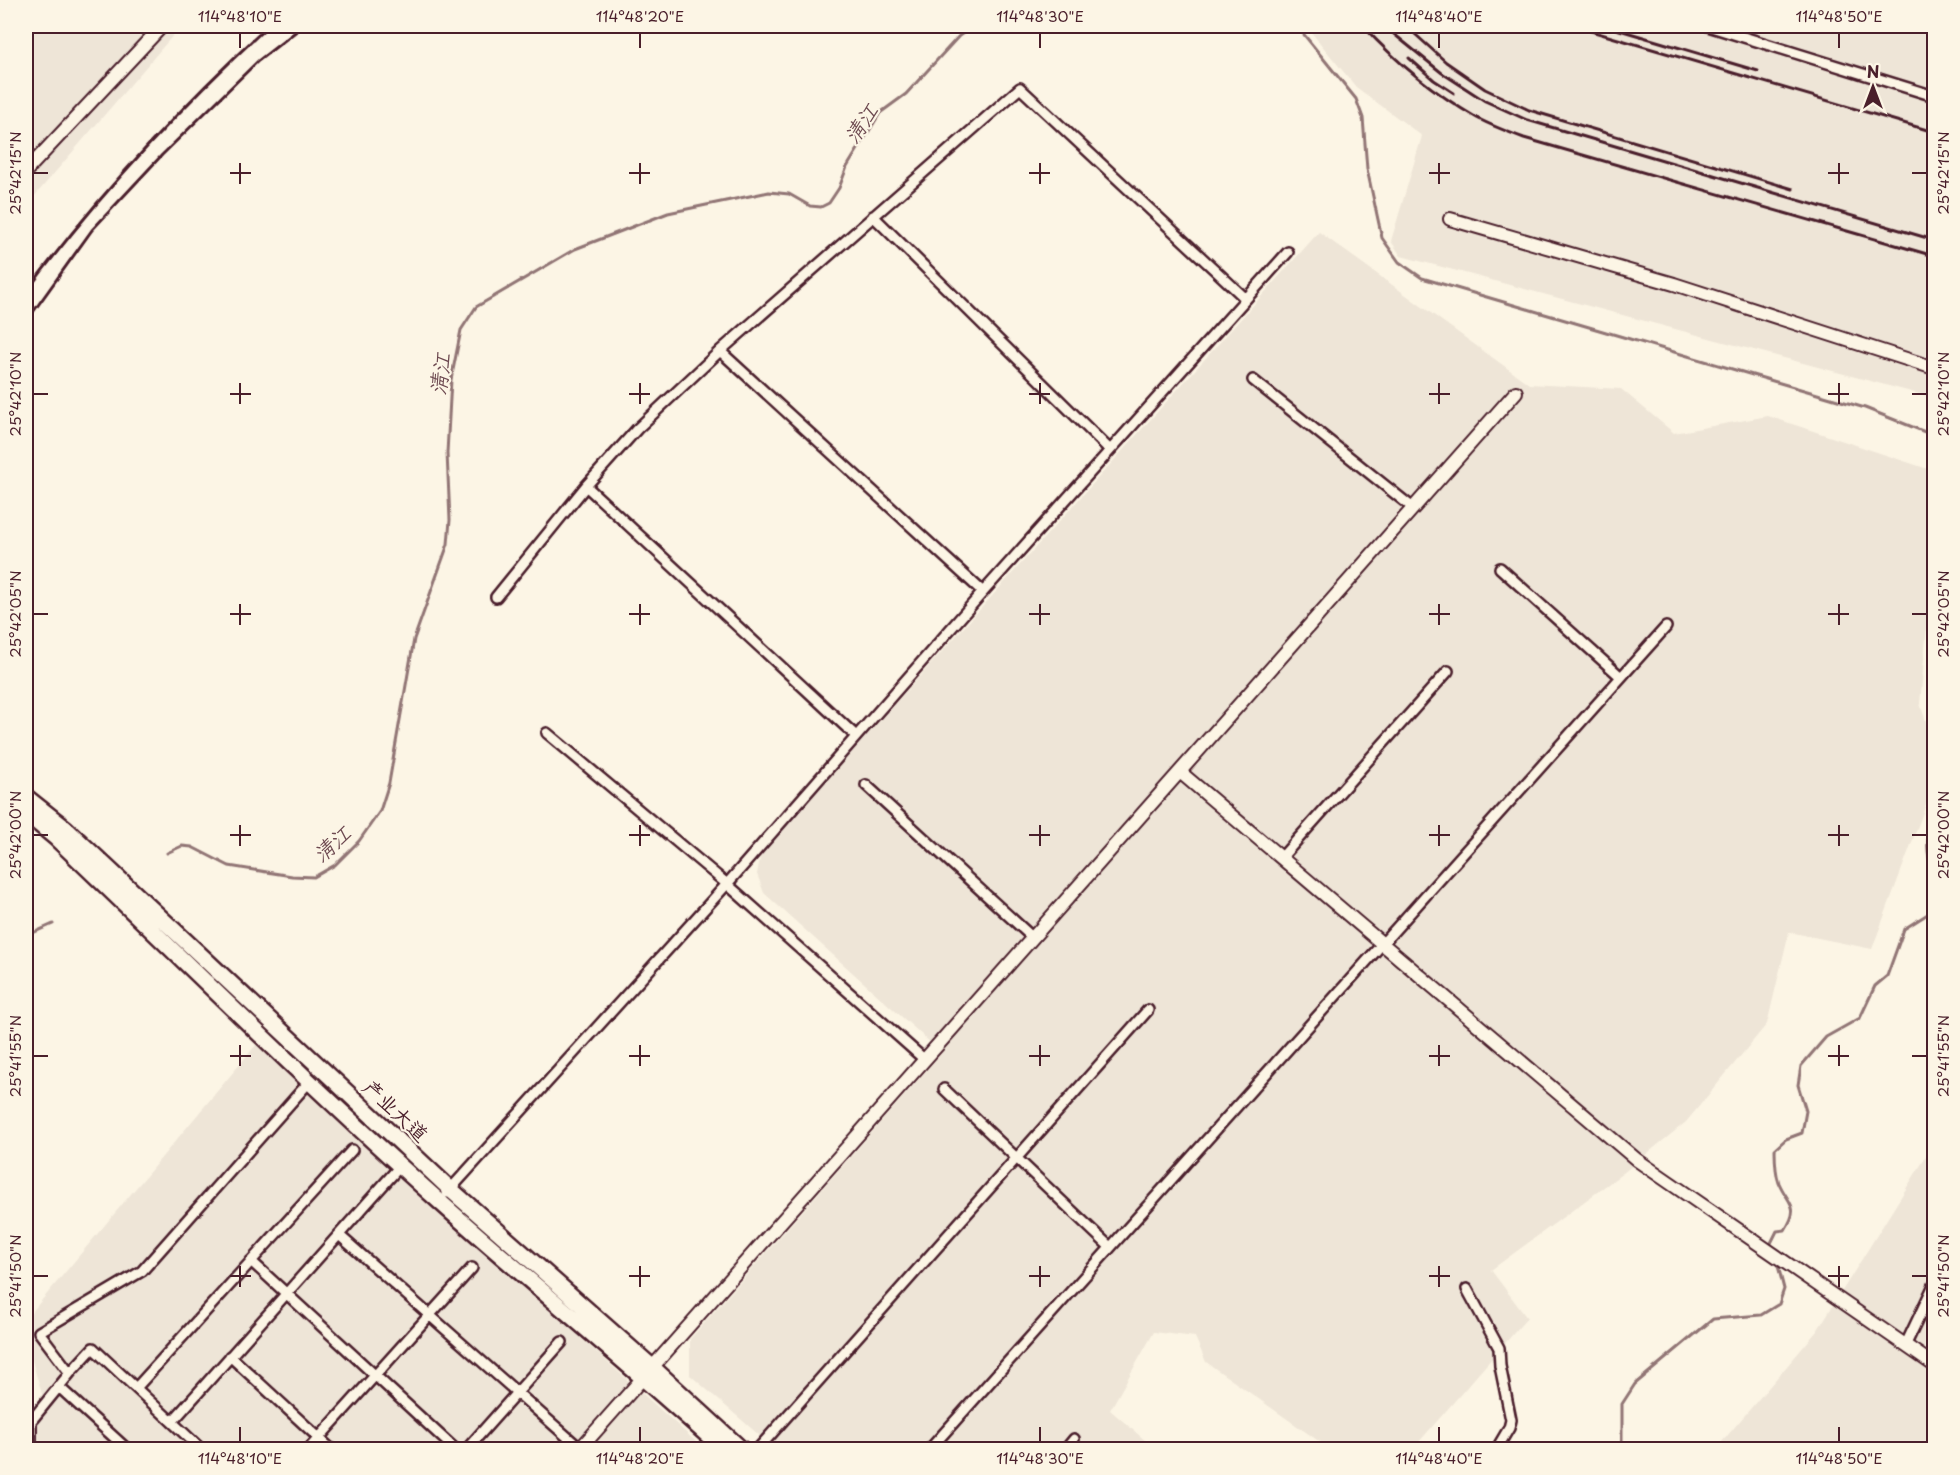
<svg xmlns="http://www.w3.org/2000/svg" width="1960" height="1475" font-family="'Playpen Sans','LXGW WenKai TC',sans-serif">
<style>
.built{fill:#eee5d7}
.lines{fill:none;stroke-linecap:round;stroke-linejoin:round}
.stream{stroke:#917474;stroke-width:3}
.minor-casing{stroke:#4a1f2b;stroke-width:14}
.tertiary-casing{stroke:#4a1f2b;stroke-width:16}
.primary-casing{stroke:#4a1f2b;stroke-width:20}
.minor{stroke:#fcf5e5;stroke-width:9}
.tertiary{stroke:#fcf5e5;stroke-width:12}
.primary{stroke:#fcf5e5;stroke-width:15}
.rail{stroke:#4a1f2b;stroke-width:3}
.ticks{fill:none;stroke:#4a1f2b;stroke-width:2}
.labels{text-anchor:middle;dominant-baseline:central;stroke-width:4.5;stroke-linejoin:round;paint-order:stroke}
.street-label{font-size:20px;fill:#4a1f2b;stroke:#fcf5e5}
.water-label{font-size:21px;font-style:italic;fill:#6d4950;stroke:#fcf5e5}
.neatline{fill:none;stroke:#4a1f2b;stroke-width:2}
.ticks-label{font-size:15px;text-anchor:middle;fill:#4a1f2b}
</style>
<rect width="100%" height="100%" fill="#fcf5e5"/>
<filter id="ink" filterUnits="userSpaceOnUse"><feTurbulence type="fractalNoise" baseFrequency=".0167" numOctaves="2"/><feDisplacementMap in="SourceGraphic" scale="12" xChannelSelector="R" yChannelSelector="G"/><feConvolveMatrix kernelMatrix="1 2 1 2 8 2 1 2 1" color-interpolation-filters="sRGB"/></filter>
<g filter="url(#ink)">
<path class="built" d="M26,26H181L26,206Z
M1306,26H1934V398L1401,256L1391,241L1422,136L1356,87Z
M1319,232L1529,384L1621,389L1674,433L1768,416L1934,471V593L1928,615L1920,704L1934,744V783L1872,949L1789,932L1767,1024L1686,1122L1623,1173L1491,1270L1527,1318L1418,1443L1388,1449H1330L1206,1362L1195,1337L1154,1332L1110,1410L1155,1449H775L690,1375V1339L942,1053L764,893L757,874L761,853Z
M256,1045L704,1449L26,1450V1417L43,1397L26,1341V1319Z
M1934,1144V1449L1715,1450L1817,1331Z"/>
<g class="lines">
<path class="stream" d="M1297,26L1356,99L1363,118L1367,169L1382,238L1399,262L1422,278L1865,408L1930,434L1934,438
M1934,672L1931,683L1930,692L1934,696
M1934,824C1922,840 1930,862 1934,880
M167,853L182,846L192,847L229,866L292,876L314,877L335,865L359,841L380,811L389,783L414,639L448,544L450,520L447,453L451,380L461,330L476,307L575,249L668,213L769,192L789,194L810,206L821,207L829,203L839,188L847,167L880,113L906,94L959,36L969,29L980,26
M26,936L53,924
M1771,1248L1770,1245L1777,1231L1785,1230C1801,1205 1788,1204 1779,1183C1775,1172 1775,1160 1775,1149L1786,1139L1802,1133L1806,1111L1798,1085L1801,1066L1826,1037L1860,1018L1875,986L1887,976L1904,929L1934,910V891
M1622,1450V1404L1635,1384L1713,1319L1761,1315L1779,1304L1784,1289L1777,1262"/>
<defs>
<path id="minor" d="M1708,26L1934,96
M873,216L1110,450
M720,351L983,592
M1253,380L1413,508
M586,486L856,736
M1500,568L1621,677
M496,597L586,486L637,429L720,351L1020,88L1246,299
M547,733L727,884L925,1060
M866,785L1033,938
M1281,858L1448,671
M944,1089L1110,1247
M447,1193L727,884L983,592L1288,252
M339,1235L582,1450
M251,1261L456,1450
M1467,1289L1499,1348L1500,1366L1511,1420L1509,1428L1496,1450
M1906,1344L1934,1285
M230,1356L332,1450
M70,1373L93,1348L202,1450
M59,1387L128,1450
M136,1388L352,1150
M172,1422L401,1165
M31,1450V1421L70,1373L39,1332L142,1271L310,1081
M308,1450L472,1268
M466,1450L562,1342
M757,1450L1148,1010
M929,1450L1666,627
M1065,1450L1074,1439"/>
<path id="tertiary" d="M26,171L162,26
M1450,219L1674,284L1934,368
M1180,772L1637,1160L1934,1365
M579,1450L1516,392"/>
<path id="primary" d="M26,797L65,828L450,1189L653,1368L742,1450
M26,813L56,838C183,959 308,1084 439,1201C533,1285 631,1365 724,1450"/>
</defs>
<use href="#minor" class="minor-casing"/>
<use href="#tertiary" class="tertiary-casing"/>
<use href="#primary" class="primary-casing"/>
<use href="#minor" class="minor"/>
<use href="#tertiary" class="tertiary"/>
<use href="#primary" class="primary"/>
<path class="rail" d="M1363,26C1396,62 1434,93 1477,118C1492,126 1508,132 1524,138L1934,256
M1384,26L1442,73L1485,101L1527,120L1934,240
M1406,26L1446,62L1485,89L1529,110L1793,189
M1574,26L1934,132
M1606,26L1758,71
M1915,26L1934,31
M1409,58L1434,80L1454,93
M26,292C98,196 180,107 268,26
M26,322L92,230L162,155L258,61L303,26"/>
</g>
</g>
<path class="ticks" d="M240,33V48M640,33V48M1040,33V48M1439,33V48M1839,33V48M240,163V184M640,163V184M1040,163V184M1439,163V184M1839,163V184M33,173H48M230,173H251M629,173H650M1029,173H1050M1429,173H1450M1828,173H1849M1912,173H1927M240,383V404M640,383V404M1040,383V404M1439,383V404M1839,383V404M33,394H48M230,394H251M629,394H650M1029,394H1050M1429,394H1450M1828,394H1849M1912,394H1927M240,604V625M640,604V625M1040,604V625M1439,604V625M1839,604V625M33,614H48M230,614H251M629,614H650M1029,614H1050M1429,614H1450M1828,614H1849M1912,614H1927M240,825V846M640,825V846M1040,825V846M1439,825V846M1839,825V846M33,835H48M230,835H251M629,835H650M1029,835H1050M1429,835H1450M1828,835H1849M1912,835H1927M240,1045V1066M640,1045V1066M1040,1045V1066M1439,1045V1066M1839,1045V1066M33,1056H48M230,1056H251M629,1056H650M1029,1056H1050M1429,1056H1450M1828,1056H1849M1912,1056H1927M240,1266V1287M640,1266V1287M1040,1266V1287M1439,1266V1287M1839,1266V1287M33,1276H48M230,1276H251M629,1276H650M1029,1276H1050M1429,1276H1450M1828,1276H1849M1912,1276H1927M240,1427V1442M640,1427V1442M1040,1427V1442M1439,1427V1442M1839,1427V1442"/>
<g class="labels">
<g class="street-label">
<text transform="translate(396 1110) rotate(43)">产业大道</text>
</g>
<g class="water-label">
<text transform="translate(860 123) rotate(-56)">清江</text>
<text transform="translate(439 374) rotate(-83)">清江</text>
<text transform="translate(331 843) rotate(-42)">清江</text>
</g>
</g>
<rect width="1960" height="1475" fill="none" stroke="#fcf5e5" stroke-width="66"/>
<g transform="translate(1873 87)" stroke="#fcf5e5" stroke-width="4.5" paint-order="stroke">
<path d="M0-4.5L10 22L0 15L-10 22Z" fill="#4a1f2b"/>
<text y="-9" font-size="16" font-weight="bold" text-anchor="middle" fill="#4a1f2b">N</text>
</g>
<rect x="33" y="33" width="1894" height="1409" class="neatline"/>
<g class="ticks-label">
<text x="240" y="22">114°48'10"E</text>
<text x="640" y="22">114°48'20"E</text>
<text x="1040" y="22">114°48'30"E</text>
<text x="1439" y="22">114°48'40"E</text>
<text x="1839" y="22">114°48'50"E</text>
<text transform="translate(16 173) rotate(-90)" y="5">25°42'15"N</text>
<text transform="translate(1944 173) rotate(-90)" y="5">25°42'15"N</text>
<text transform="translate(16 394) rotate(-90)" y="5">25°42'10"N</text>
<text transform="translate(1944 394) rotate(-90)" y="5">25°42'10"N</text>
<text transform="translate(16 614) rotate(-90)" y="5">25°42'05"N</text>
<text transform="translate(1944 614) rotate(-90)" y="5">25°42'05"N</text>
<text transform="translate(16 835) rotate(-90)" y="5">25°42'00"N</text>
<text transform="translate(1944 835) rotate(-90)" y="5">25°42'00"N</text>
<text transform="translate(16 1056) rotate(-90)" y="5">25°41'55"N</text>
<text transform="translate(1944 1056) rotate(-90)" y="5">25°41'55"N</text>
<text transform="translate(16 1276) rotate(-90)" y="5">25°41'50"N</text>
<text transform="translate(1944 1276) rotate(-90)" y="5">25°41'50"N</text>
<text x="240" y="1464">114°48'10"E</text>
<text x="640" y="1464">114°48'20"E</text>
<text x="1040" y="1464">114°48'30"E</text>
<text x="1439" y="1464">114°48'40"E</text>
<text x="1839" y="1464">114°48'50"E</text>
</g>
</svg>
